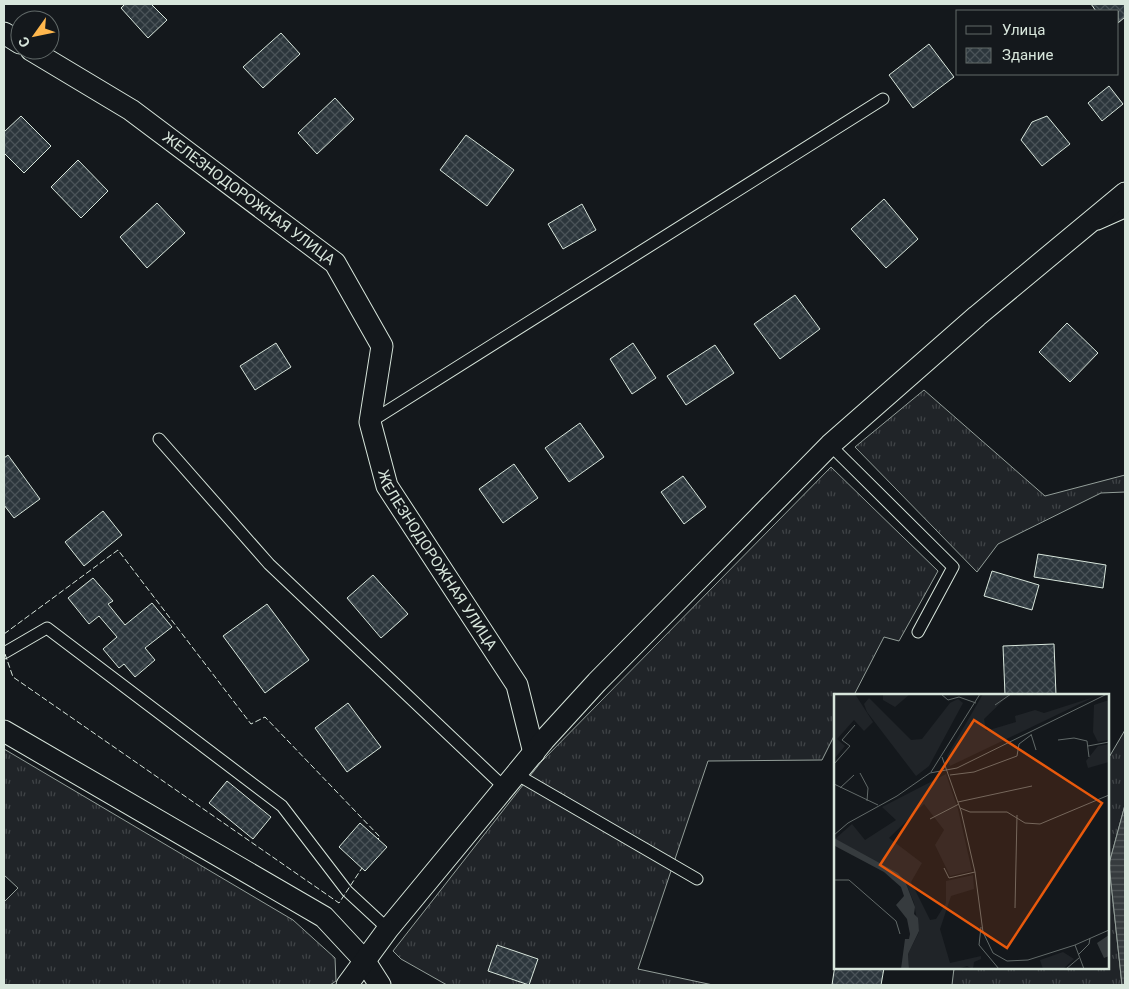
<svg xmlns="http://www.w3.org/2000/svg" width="1129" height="989" font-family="Roboto,sans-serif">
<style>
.grass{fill:url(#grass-tufts);stroke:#939e99}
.water{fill:url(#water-rules);stroke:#939e99}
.building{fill:url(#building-cross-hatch);stroke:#d8e6dc}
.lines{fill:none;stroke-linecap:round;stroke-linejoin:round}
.service-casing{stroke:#d8e6dc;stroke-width:13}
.minor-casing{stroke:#d8e6dc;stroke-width:23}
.service{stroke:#14181c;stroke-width:11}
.minor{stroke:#14181c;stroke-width:21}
.fence{stroke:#d8e6dc;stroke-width:1;stroke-dasharray:6 2.5;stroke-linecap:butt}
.labels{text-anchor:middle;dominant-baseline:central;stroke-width:4;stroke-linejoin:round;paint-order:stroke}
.street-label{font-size:15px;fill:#d8e6dc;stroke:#14181c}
.inset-road{fill:none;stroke:#626a69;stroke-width:1}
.view{fill:#e8590c;fill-opacity:0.15;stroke:#e8590c;stroke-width:2.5}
.inset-edge{fill:none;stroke:#d8e6dc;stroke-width:2.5}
</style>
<defs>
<pattern id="grass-tufts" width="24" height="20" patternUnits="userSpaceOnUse" patternTransform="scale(1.25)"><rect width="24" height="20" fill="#202428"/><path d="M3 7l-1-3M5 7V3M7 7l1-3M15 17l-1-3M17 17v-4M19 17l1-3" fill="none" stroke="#404447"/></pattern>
<pattern id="water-rules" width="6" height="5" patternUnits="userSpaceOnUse" patternTransform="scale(1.25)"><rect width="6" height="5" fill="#363b3e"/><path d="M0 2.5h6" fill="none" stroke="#525759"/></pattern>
<pattern id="building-cross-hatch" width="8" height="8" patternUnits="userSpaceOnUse" patternTransform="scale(1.25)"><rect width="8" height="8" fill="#2c363c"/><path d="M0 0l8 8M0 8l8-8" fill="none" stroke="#4a5358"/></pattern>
</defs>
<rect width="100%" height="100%" fill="#14181c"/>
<path class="grass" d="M924,390L1045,496L1125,475V492L1101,493L998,544L977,572L855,447Z
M831,467L938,571L899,641L884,637L854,695H835V734L822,760L708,761L638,969L713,985H447L401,959L393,951L541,762Z
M1125,730V805L1109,864L1122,985H952L954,968H1108V759Z
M4,749L293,920L335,958L336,981L330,985H4V902L18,888L4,875Z"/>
<path class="water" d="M1125,805V985H1122L1109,864Z"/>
<path class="building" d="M125,4H151L167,20L148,38L121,8Z
M1091,4H1125V17L1118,23V11H1096Z
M281,33L300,54L263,88L243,67Z
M929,44L954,77L913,108L889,75Z
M1109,86L1123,104L1102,121L1088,103Z
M335,98L354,119L317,154L298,133Z
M21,116L51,146L24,173L4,153V132Z
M1047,116L1070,144L1042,166L1021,140L1032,122Z
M466,135L514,170L487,206L440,170Z
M78,160L108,191L81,218L51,187Z
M884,199L918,239L886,268L851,229Z
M157,203L185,233L147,268L120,237Z
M582,204L596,230L563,249L548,224Z
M795,295L820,329L780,359L754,324Z
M1067,323L1098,353L1070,382L1039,352Z
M276,343L291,367L255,390L240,366Z
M633,343L656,378L632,394L610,359Z
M715,345L734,373L686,405L667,376Z
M580,423L604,457L569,482L545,448Z
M8,455L40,499L14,518L4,505V458Z
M514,464L538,498L503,523L479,489Z
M683,476L706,507L684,524L661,492Z
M103,511L122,535L84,566L65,542Z
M1038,554L1106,565L1103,588L1034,577Z
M992,571L1039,585L1032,610L984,596Z
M373,575L408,614L381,638L347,598Z
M93,578L113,601L108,604L125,625L152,603L172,627L145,648L155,660L135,677L124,664L119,668L103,649L117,637L99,616L89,624L68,598Z
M267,604L309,660L265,693L223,636Z
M1054,644L1056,695H1005L1003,646Z
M348,703L381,747L347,772L315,728Z
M227,781L271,817L253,839L209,803Z
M360,823L387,847L365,871L339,847Z
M497,945L538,959L529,985L488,971Z
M835,965V968H884L881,985H832Z"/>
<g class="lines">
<defs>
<path id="service" d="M1098,224L1125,212
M370,422L883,99
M159,439L269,564L505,788
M830,445L953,567L918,632
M4,653L47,628L282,806L347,891L388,929
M516,774L697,879"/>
<g id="minor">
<path d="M4,33L20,43"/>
<path id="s1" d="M31,50L131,110L335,263L382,346L370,422L387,486L517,685L534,753"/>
<path d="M4,731L324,917L364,960L380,985"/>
<path d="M347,985L388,929L544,740L597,682L675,603L830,445L977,316L1125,193"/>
</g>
</defs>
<use href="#service" class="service-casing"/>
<use href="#minor" class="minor-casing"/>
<use href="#service" class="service"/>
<use href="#minor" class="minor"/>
<path class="fence" d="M4,634L118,550L251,724L265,717L380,837L378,839
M5,654L13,677L339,903L362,868"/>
</g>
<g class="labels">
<g class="street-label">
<text stroke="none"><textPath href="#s1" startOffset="264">ЖЕЛЕЗНОДОРОЖНАЯ УЛИЦА</textPath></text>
<text stroke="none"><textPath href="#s1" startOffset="699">ЖЕЛЕЗНОДОРОЖНАЯ УЛИЦА</textPath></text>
</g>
</g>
<g transform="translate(834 694)">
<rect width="275" height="275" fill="#14181c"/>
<path d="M0,0H21L39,28L30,37L20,26L3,45L11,52L0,65ZM149,0H176L150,25L152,37L182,28L181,22L201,16L210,19L260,3L116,72L113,62ZM112,80L124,115L138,177L116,182L101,151L110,136L90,110L55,144L88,169L77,188L96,226L102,225L112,209V187L139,181L140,195L117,202L106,235L116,269L147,262V265L140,268L139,275L133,272L124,275H75L74,260L85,238L80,209L71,187L64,179L1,145L18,130L31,146L62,126L48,113ZM229,258L240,265L229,275H209L206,266Z" fill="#202428"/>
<path d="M35,4L77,46L88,45L116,9L124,5L129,9L95,72L82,82L33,18L30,10Z" fill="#202428"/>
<path d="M275,6V46L264,48L259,38L260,11ZM275,50V68L254,74L252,67L264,52Z" fill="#202428"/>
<path d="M49,0H76L61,13L49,6Z" fill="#202428"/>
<path d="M0,144L64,179L71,187L81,213L80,220L84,224L85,237L74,260L75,275H67L71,245H75L76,240L73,225L62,211L70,202L67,193L50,178L1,152ZM275,241V262L270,264L263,249Z" fill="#363b3e"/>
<path class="inset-road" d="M107,0L114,6L125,3L142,9M161,11L177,0M197,40L202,56M224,46L240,44L253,47L255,63M254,52L275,48M108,63L127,117L141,178L149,238L159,259L173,267L194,266L241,251L275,236M0,70L16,52L8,46L21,31M97,78L146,0M26,79L34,94L33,107M116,81L140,78L183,62L185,50L197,41M0,90L44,111M6,94L20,81M124,108L198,92M126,114L136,118H173L191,129L206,130L275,101M96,125L125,110M0,141L14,129L63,102L96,79L123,74L273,0M110,174L115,184L141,178M0,186H15L62,227L66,240M181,214L183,121M147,233L145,251L165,275M241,251L250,275M244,261L255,250L256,244M232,275L245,264"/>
<path class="view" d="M140,26L268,109L173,254L46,171Z"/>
<rect width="275" height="275" class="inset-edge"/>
</g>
<rect width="1129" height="989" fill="none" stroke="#d8e6dc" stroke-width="10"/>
<rect x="956" y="10" width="162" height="65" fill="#14181c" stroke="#626a69"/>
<rect x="966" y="26" width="25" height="8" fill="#14181c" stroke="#626a69"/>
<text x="1002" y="35" font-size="15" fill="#d8e6dc">Улица</text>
<rect x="966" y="48" width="25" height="15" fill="url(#building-cross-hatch)" stroke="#626a69"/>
<text x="1002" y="60" font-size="15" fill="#d8e6dc">Здание</text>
<g transform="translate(35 35) rotate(237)"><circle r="24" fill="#14181c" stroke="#626a69"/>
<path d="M0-4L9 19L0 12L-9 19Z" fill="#ffb74d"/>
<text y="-8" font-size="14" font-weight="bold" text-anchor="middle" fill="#d8e6dc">С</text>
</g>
</svg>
